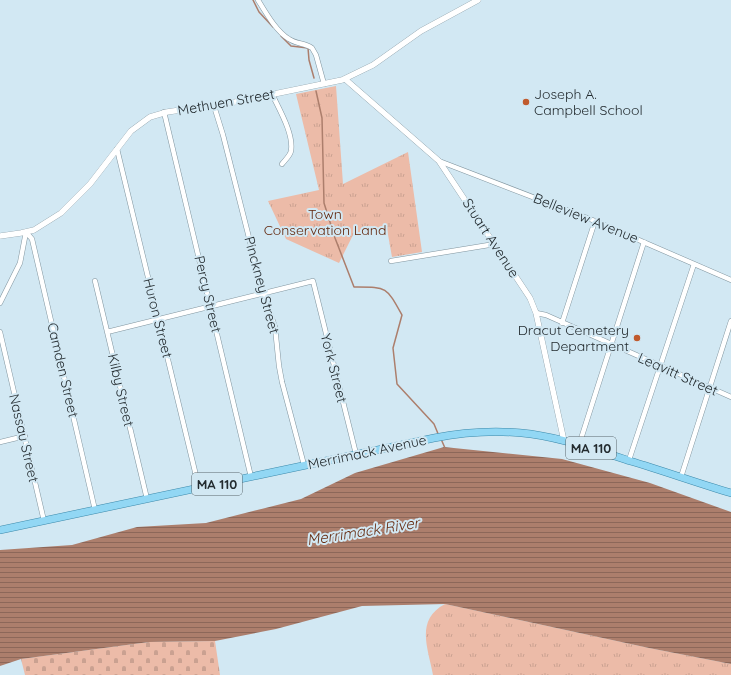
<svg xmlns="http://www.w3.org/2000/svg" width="731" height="675" font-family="Quicksand,sans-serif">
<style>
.grass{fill:url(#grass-tufts)}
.cemetery{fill:url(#cemetery-stones)}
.water{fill:url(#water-rules)}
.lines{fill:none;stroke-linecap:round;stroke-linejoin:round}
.stream{stroke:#ac7e6c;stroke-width:1.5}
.minor-casing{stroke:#81959f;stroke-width:5.5}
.tertiary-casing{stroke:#81959f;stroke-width:6}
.primary-casing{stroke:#3c89aa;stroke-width:8}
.minor{stroke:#fff;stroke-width:4.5}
.tertiary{stroke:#fff;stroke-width:5.5}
.primary{stroke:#92d7f4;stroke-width:7}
.poi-dot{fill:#c05a2d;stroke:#d2e8f3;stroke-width:1.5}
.labels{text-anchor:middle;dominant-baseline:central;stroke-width:4;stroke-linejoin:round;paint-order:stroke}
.shield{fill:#d2e8f3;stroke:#58646a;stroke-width:1}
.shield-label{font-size:13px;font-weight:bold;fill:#232b2f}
.poi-label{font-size:14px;fill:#232b2f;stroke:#d2e8f3;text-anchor:start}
.street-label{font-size:14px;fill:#232b2f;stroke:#d2e8f3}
.park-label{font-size:14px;fill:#61250a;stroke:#d2e8f3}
.water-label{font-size:15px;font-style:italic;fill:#672c11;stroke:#d2e8f3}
</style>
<defs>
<pattern id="grass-tufts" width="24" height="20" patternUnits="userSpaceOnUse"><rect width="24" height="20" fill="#ecbba8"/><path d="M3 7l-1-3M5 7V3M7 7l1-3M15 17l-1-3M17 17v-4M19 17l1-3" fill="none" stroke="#caa191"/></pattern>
<pattern id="cemetery-stones" width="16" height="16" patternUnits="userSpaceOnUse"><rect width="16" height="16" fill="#ecbba8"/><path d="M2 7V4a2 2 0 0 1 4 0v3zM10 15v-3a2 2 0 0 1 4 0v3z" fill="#caa191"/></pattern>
<pattern id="water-rules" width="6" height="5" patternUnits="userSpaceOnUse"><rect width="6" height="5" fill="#ac7e6c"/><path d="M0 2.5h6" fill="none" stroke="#8c6759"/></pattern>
</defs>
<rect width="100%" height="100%" fill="#d2e8f3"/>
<path class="grass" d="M336,86L343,184L408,152L422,252L392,257L387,229L354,233L339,263L286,239L268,201L319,190L296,94Z
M445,604L649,648L731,664V675H433C428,648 415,620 445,604Z"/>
<path class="cemetery" d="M215,641L220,675H25L21,659L149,642Z"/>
<path class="water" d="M444,447L562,459L650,483L731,512V664L649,648L445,604L362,606L276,629L215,641L149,642L21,659L0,666V550L72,545L137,527L206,523L301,499L355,473Z"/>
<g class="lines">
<path class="stream" d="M253,0L259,12L273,27
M281,36L291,46L308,48L309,60L314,78
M316,91L322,118L324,203L335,238L354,287C387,287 386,286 402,315L393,348L397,384L434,424L439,436
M441,439L445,448"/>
<defs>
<path id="minor" d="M258,0C266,13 276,31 289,39C296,44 305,43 312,48L316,55L324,84
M272,94C279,109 294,134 291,151C290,156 285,160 282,164
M214,106L223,135L263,293L275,327L279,366L282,382L304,465
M164,112L251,477
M117,149L199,488
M439,161L595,221L731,280
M26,232L32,239L95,510
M391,261L495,244
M95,281L147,499
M0,303L20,263L26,232
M536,313L546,315L731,397
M562,323L595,221
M0,332L44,521
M107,332L313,281L356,454
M0,442L25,436
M579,445L644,242
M629,460L694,264
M681,477L731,321"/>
<path id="tertiary" d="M345,79L439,161L530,298L536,313L564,441
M0,236L21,233L34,230L61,213L90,184L131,131L150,117L167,112L235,102L342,80L373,65L421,31L478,0"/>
<path id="primary" d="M0,530L434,438C465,432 499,430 531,434C565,439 597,450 630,461C664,471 697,483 731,493"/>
</defs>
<use href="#minor" class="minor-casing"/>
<use href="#tertiary" class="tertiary-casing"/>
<use href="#primary" class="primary-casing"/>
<use href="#minor" class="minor"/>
<use href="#tertiary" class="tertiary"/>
<use href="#primary" class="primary"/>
</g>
<g class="poi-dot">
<circle cx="526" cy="102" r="4"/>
<circle cx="637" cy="338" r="4"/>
</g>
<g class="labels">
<g class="shield">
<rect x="566" y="437" width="50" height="22" rx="3"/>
<rect x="192" y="473" width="50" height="22" rx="3"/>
</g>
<g class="shield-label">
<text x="591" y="448">MA 110</text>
<text x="217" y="484">MA 110</text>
</g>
<g class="poi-label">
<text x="534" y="94">Joseph A.<tspan x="534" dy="16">Campbell School</tspan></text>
<text x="629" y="330" text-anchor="end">Dracut Cemetery<tspan x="629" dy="16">Department</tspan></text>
</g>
<g class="street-label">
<text transform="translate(226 102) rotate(-10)">Methuen Street</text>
<text transform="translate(586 218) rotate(22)">Belleview Avenue</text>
<text transform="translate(491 238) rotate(57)">Stuart Avenue</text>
<text transform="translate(262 285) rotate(75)">Pinckney Street</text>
<text transform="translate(208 294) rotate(77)">Percy Street</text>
<text transform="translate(158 318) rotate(76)">Huron Street</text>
<text transform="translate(334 368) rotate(76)">York Street</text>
<text transform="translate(63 370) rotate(77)">Camden Street</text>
<text transform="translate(678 374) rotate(24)">Leavitt Street</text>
<text transform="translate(121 390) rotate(77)">Kilby Street</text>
<text transform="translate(24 438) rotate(77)">Nassau Street</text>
<text transform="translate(367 452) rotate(-12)">Merrimack Avenue</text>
</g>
<g class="park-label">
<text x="325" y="214">Town<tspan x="325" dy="16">Conservation Land</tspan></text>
</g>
<g class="water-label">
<text transform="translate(363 531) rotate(-9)">Merrimack River</text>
</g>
</g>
</svg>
